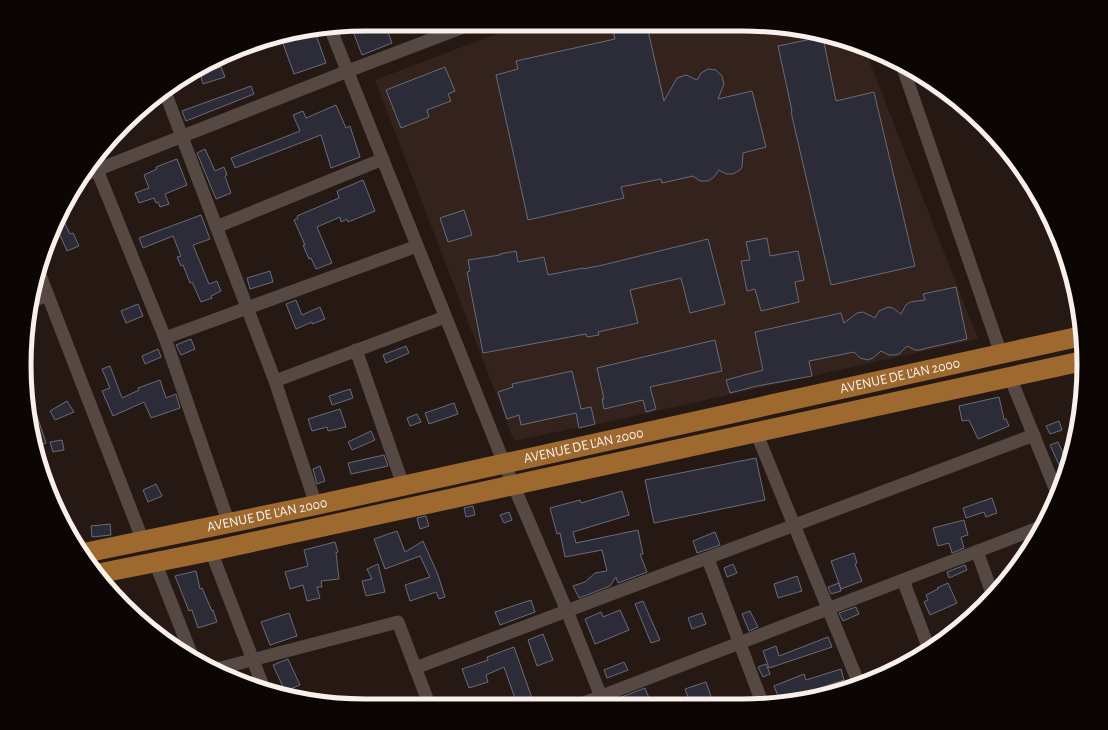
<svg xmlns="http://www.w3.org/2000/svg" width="1108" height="730" font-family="'Alegreya Sans',sans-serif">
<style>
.industrial{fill:#34231d}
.building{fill:#2b2c38;stroke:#6a6b79}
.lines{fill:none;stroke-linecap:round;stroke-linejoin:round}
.street{stroke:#564842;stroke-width:13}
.primary{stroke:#9d692f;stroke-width:20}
.labels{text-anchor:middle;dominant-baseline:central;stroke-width:3;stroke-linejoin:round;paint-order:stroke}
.street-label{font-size:14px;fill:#f9f0ec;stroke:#0b0604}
.rim{fill:none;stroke:#f9f0ec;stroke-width:5}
</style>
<rect width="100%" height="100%" fill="#261914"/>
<path class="industrial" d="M520,25L788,27L865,50L978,339L576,429L575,428L514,441L375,80Z"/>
<path class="building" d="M365,24H385L392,43L362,55L351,26Z
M612,26H647L664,101L677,78L686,75L697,80L701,73L708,69L716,70L722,76L724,84L718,99L752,91L766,147L743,153L742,167L740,170L733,174H726L719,170L714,177L708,181H700L693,176L662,183L661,179L621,187L624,198L528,220L496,75L518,69L516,61L615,39Z
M315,32L326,63L294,74L281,38Z
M821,37L823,38L836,101L874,92L915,266L831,285L791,112L792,111L778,46Z
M221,67L225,77L203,84L200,73Z
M445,67L455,91L448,94L451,101L427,110L429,117L401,128L386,90Z
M251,86L254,94L186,121L182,111Z
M336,105L346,128L350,126L360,157L331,168L321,135L235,168L231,158L300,131L293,115L303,111L306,118Z
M205,149L215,171L224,167L227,175L225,176L231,193L216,199L197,153Z
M177,159L187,185L165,194L169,204L160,207L158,202L156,203L154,198L139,203L135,193L149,188L144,175L157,169L156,167Z
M363,180L375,211L348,222L347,219L341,222L340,217L317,227L332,263L316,269L311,258L309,259L303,245H305L294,220L298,218L297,216L339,198L337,191Z
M464,210L472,235L448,242L440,218Z
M61,215L70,234L73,233L79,246L67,251L60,235L49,240L50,235Z
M201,215L210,239L193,245L209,284L217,281L221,291L211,296L212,298L201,302L192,282L190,283L183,265L181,266L177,257L181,256L173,236L143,248L139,238Z
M767,238L770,256L798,251L804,280L795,282L799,302L761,311L755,289L747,291L741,261L750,260L746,242Z
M708,239L725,304L690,313L681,278L630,290L638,323L598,332L599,335L587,337L586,334L483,353L467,272L470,271L468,260L500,255V254L516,251L518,262L544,257L548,275L583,268V269L603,265Z
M270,271L273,282L250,289L247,278Z
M956,287L967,339L927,348L920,350H915L907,346L899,354L894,355H889L881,351L873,358L868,360L860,358L854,352L809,361L812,376L757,386L730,393L726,380L763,370L755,332L841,313L844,323L857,313L863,312L875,318L879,311L888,307L893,308L901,314L906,305L910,302L925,300L923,294Z
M296,300L302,315L320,307L325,319L312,324V322L296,329L286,304Z
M138,304L143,316L126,323L121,311Z
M191,339L195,349L181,355L176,345Z
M715,340L722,371L650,387L656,409L646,412L643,400L604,409L602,399H604L597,368Z
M406,346L409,353L386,363L383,355Z
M158,349L161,357L145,364L142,356Z
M110,366L122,398L139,390L138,388L160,380L166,398L176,394L180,408L151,418L144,402L113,416L102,391L110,388L102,369Z
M572,371L581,409L591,407L595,424L579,428L576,413L521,425L519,415L507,419L498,392L513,387L512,384Z
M350,389L353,398L332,405L329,396Z
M999,397L1004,419H1006L1009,426L978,439L969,420L962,421L959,406Z
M67,401L74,412L55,420L50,411Z
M454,403L458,414L429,424L425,413Z
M340,409L346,427L328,431L327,427L312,431L308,419Z
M35,410L46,443L35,446L31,411Z
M417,414L421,422L410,426L407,418Z
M1059,421L1062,430L1050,434L1046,426Z
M371,431L375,440L352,450L348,442Z
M62,440L64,450L53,452L50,442Z
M1058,442L1065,458L1070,455L1068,466L1061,469L1050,445Z
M384,455L388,466L351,474L348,463Z
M756,458L765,500L654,523L645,480Z
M320,466L325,481L317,484L313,469Z
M156,484L162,496L148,502L143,490Z
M622,491L629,515L573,532L576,543L638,530L643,554H640L647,572L618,583L616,577L610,586L579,598L573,586L585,582L595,573L607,571L602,550L565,557L560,533L557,534L550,508L580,500L581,503Z
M992,498L997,513L986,517L984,512L966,518L963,508Z
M473,506L475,515L466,517L464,508Z
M509,512L512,520L504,523L500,515Z
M426,516L429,526L420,529L417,518Z
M964,520L968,535L961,537L964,548L952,553L949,543L938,546L933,528Z
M110,524L111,535L92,537L91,526Z
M397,531L405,552L423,541L438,575L445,597L439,599L436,592L410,601L405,585L430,577L420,556L385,569L374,539Z
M715,532L720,545L697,553L693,541Z
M335,542L338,552L336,553L339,579L321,581L322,587H317L320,598L307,601L303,585L290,589L285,572L308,566L304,550Z
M854,553L857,563L855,564L862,581L841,589L831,561Z
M378,564L385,592L366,596L362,581L372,579L367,569Z
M733,564L737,573L727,577L724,568Z
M965,565L967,570L949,578L947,572Z
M196,571L200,589L202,588L212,611L213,610L217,622L198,628L192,610L189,611L175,576Z
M797,576L802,591L778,598L774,584Z
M839,583L841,591L831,594L828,587Z
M948,583L957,603L930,615L924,602L928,600L926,595L938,589L937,588Z
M531,600L535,612L500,625L495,612Z
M643,601L660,640L651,643L635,604Z
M856,607L859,614L843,621L839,613Z
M620,610L629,630L595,644L585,619L601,612L603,617Z
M750,611L758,627L749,631L742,614Z
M289,613L297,636L270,645L261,622Z
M702,613L706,624L692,629L688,618Z
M543,634L553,660L537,666L528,640Z
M828,637L832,647L769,668L763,651L776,646L779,656Z
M514,647L534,704H517L504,667L486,675L488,682L469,688L462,669L488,660L487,657Z
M288,659L300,685L285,691L273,665Z
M624,662L628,670L607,678L604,670Z
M766,664L770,674L763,677L758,667Z
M841,669L844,680L820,688L823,696L807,698L804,692L780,701L774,686L804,674L806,680Z
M706,682L714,705H691L685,689Z
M645,688L649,698L632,705H612L611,701Z"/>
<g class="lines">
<path class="street" d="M331,30L504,463L567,611L604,704
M900,63L974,115
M902,65L1001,354
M165,92L275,381L316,505
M97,170L165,338L229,524
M84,175L348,71L469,25
M216,227L383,159
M40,275L143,541
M35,300L48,295
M165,338L417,246
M356,350L403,485
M1010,377L1057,493
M275,381L445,317
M756,432L859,684
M211,551L263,686
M977,551L993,596
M708,559L763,705
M155,562L192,656
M903,580L929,649
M415,668L1034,435
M213,670L398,622L429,704
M581,704L1043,526"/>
<g class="primary">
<path id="s1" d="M84,553L316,505L1082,336"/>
<path d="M101,573L211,551L1083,361"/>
</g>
</g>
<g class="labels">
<g class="street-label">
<text stroke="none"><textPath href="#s1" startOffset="835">AVENUE DE L'AN 2000</textPath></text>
<text stroke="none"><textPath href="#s1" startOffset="511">AVENUE DE L'AN 2000</textPath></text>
<text stroke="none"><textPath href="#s1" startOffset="187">AVENUE DE L'AN 2000</textPath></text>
</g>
</g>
<path d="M0 0H1108V730H0ZM365 31H743A334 334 0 0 1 1077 365V365A334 334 0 0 1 743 699H365A334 334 0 0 1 31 365V365A334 334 0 0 1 365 31Z" fill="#0b0604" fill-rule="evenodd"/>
<path class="rim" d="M365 31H743A334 334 0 0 1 1077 365V365A334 334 0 0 1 743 699H365A334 334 0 0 1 31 365V365A334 334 0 0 1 365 31Z"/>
</svg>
